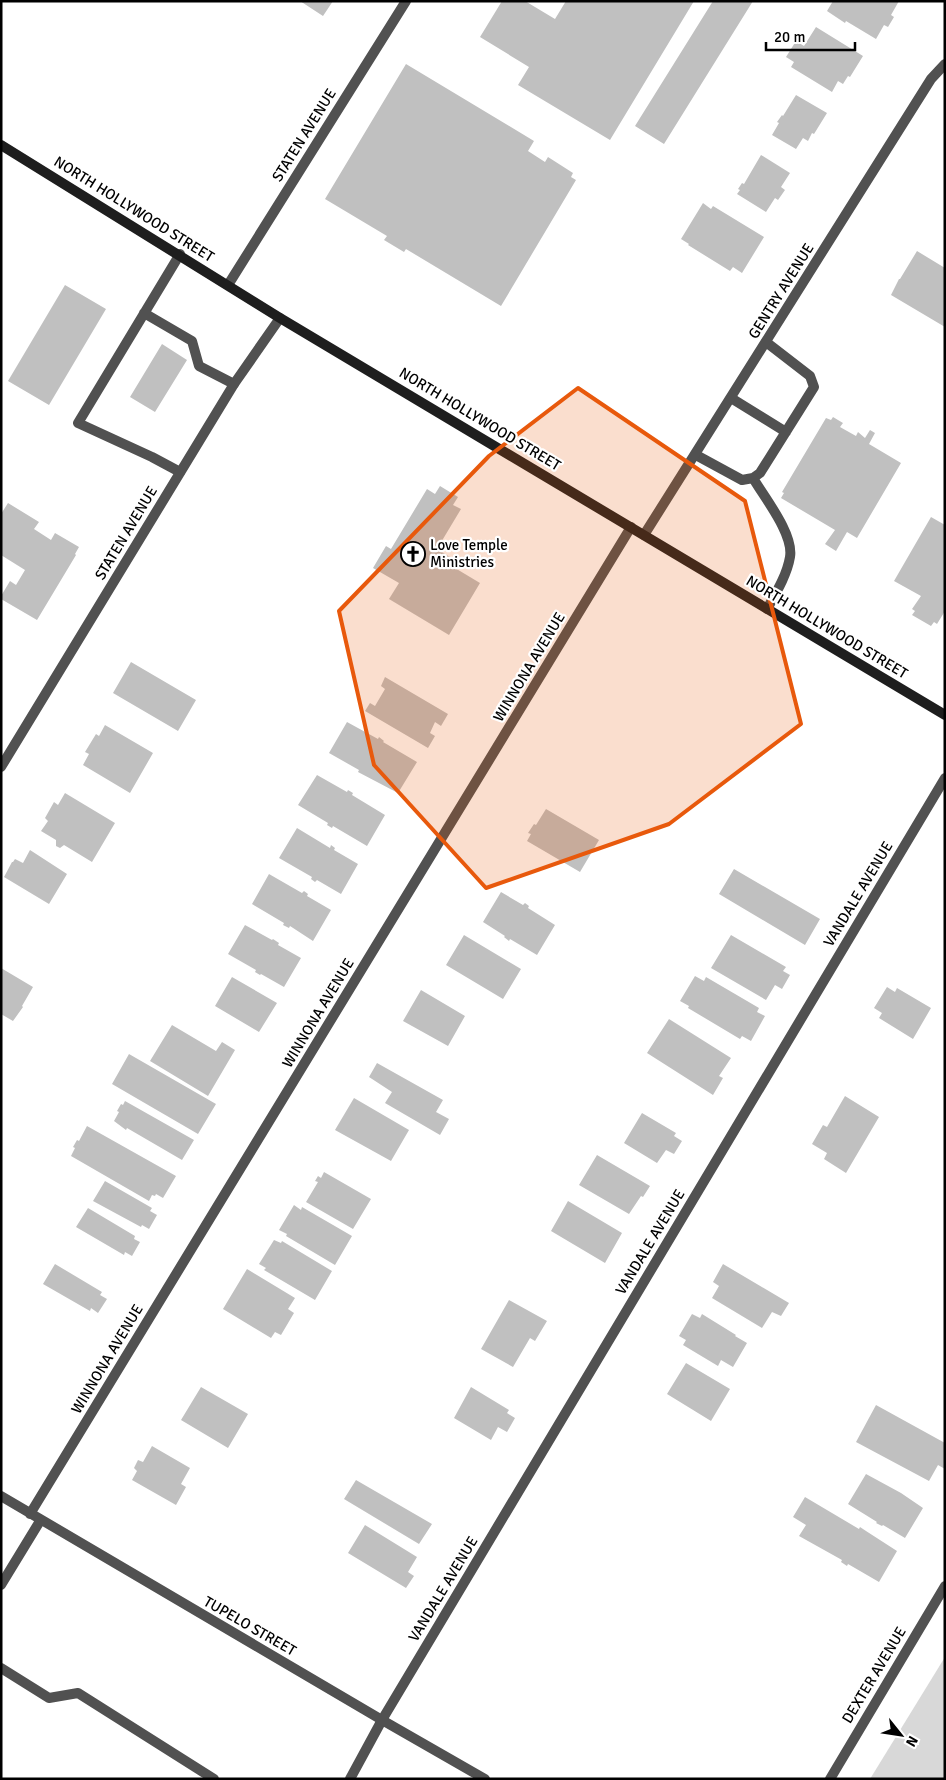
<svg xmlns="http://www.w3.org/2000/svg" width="946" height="1780" font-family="Signika,sans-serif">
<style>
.green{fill:#d8d8d8}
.building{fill:#c0c0c0}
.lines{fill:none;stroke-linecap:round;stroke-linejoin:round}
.lane{stroke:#515151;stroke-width:10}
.street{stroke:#515151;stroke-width:10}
.secondary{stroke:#1e1e1e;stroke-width:10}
.marked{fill:#e8590c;fill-opacity:0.2;stroke:#e8590c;stroke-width:4;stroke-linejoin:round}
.labels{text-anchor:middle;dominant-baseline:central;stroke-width:4.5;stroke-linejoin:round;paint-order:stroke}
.street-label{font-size:15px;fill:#000;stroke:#fff}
.poi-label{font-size:15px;fill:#000;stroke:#fff;text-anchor:start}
</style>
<rect width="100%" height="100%" fill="#fff"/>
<path class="green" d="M945,1657V1779H870Z"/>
<path class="building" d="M300,1H333L323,16Z
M502,1H525L555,19L566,1H694L610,140L518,85L529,67L480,37Z
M713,1H753L664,144L635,126Z
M833,1H899L891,15L894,17L888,27L884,25L876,39L846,21L845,23L827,11Z
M816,27L863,56L850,77L848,76L843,84L838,81L832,92L791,67L794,62L786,57L796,41L804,46Z
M406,64L534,141L528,151L545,162L548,157L573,173L571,177L576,180L501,306L406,249L404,252L384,240L387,236L325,199Z
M796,95L827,113L814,134L812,133L808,141L803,138L796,149L772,135L779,123L777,122L782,115L783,116Z
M761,155L790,173L781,187L785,190L778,200L775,198L766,212L737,194L740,190L738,189L742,183L744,184Z
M703,203L711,209L713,206L764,237L742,273L733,267L730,271L688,245L689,244L681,239Z
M917,251L945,268V327L891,295L899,279H900Z
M65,285L106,309L49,405L8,381Z
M162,344L187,360L155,412L130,397Z
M833,417L843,423L840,427L856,436L858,432L865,438L870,430L875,433L869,444L901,463L857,538L847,532L836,551L825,544L835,530L781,498L784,493L782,492L826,418L831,420Z
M440,486L458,497L453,505L461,509L437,549L453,559L450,565L480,583L449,635L389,599L399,583L373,568L386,546L391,549L427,489L435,494Z
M8,503L39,522L34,529L51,540L55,533L79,547L75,554L76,555L37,620L1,599V596L10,581L16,585L25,570L1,555V514Z
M931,517L945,525V611L937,624L934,622L931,626L912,615L915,611L912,609L921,596L894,581Z
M131,662L196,700L178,731L113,693Z
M385,677L448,714L441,726L435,722L430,733L435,736L428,748L365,711L370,703L375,706L385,689L381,686Z
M347,722L378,739L379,737L384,741L383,742L417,762L398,793L358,772L359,770L329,753Z
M105,725L153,753L130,793L83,765L89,754L85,752L96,734L99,736Z
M317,775L347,792L348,790L353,793L352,795L385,815L367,846L333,826L332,828L327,825L328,823L298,805Z
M65,793L115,823L92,862L64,845L60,848L56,846V840L41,831L48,821L45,818L54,802L58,805Z
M546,809L599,840L580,872L527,841L531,834L528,833L534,824L536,825Z
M297,828L330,848L331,845L335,848L334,850L358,864L341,894L317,880L315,882L311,879L312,877L279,858Z
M30,850L67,874L49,904L4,877L12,862H13L15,859L23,863Z
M734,869L820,919L805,945L719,894Z
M269,874L302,893L304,891L308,894L307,896L331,910L313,941L290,926L289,928L283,925L284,923L252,904Z
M501,892L523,905L525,903L529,906L528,908L555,925L537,955L510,939L509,941L504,937L505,936L483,922Z
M245,925L272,940L273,939L279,943L278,945L301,958L284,987L261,974L260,975L255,972L256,970L228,954Z
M464,935L521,969L503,999L446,965Z
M731,935L786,967L783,971L790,975L782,989L775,985L766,1000L711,968Z
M1,968L33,987L22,1006L23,1007L13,1021L1,1014Z
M695,976L704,981L706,977L759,1008L757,1012L765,1016L751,1041L742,1036L740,1039L688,1008L689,1006L680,1001Z
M232,977L277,1003L259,1032L215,1006Z
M887,987L895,992L897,988L931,1008L913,1039L879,1018L882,1013L874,1008Z
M421,990L465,1016L448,1046L403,1021Z
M669,1019L731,1058L719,1076L723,1078L713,1095L647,1053Z
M172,1025L216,1051L222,1042L235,1050L208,1096L150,1061Z
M129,1054L216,1104L198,1134L112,1084Z
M377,1063L443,1100L436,1112L449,1119L440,1135L385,1103L392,1092L369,1077Z
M845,1096L879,1117L846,1173L824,1159L827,1153L812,1144L823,1125L827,1127Z
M354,1098L409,1130L391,1161L335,1130Z
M125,1101L194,1140L182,1160L127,1128L126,1130L114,1121L119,1112L117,1111L121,1104L123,1105Z
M642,1113L676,1133L674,1136L682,1141L674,1154L666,1150L657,1163L624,1143Z
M87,1126L176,1176L163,1198L156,1194L155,1196L152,1195L149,1201L71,1156L75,1148L73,1147L77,1140L79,1141Z
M597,1155L650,1186L643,1197L641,1196L629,1214L579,1185Z
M324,1172L371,1199L353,1229L306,1202L318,1182L315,1181L318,1176L321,1178Z
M105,1181L152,1208L150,1211L157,1215L149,1229L142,1225L141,1227L93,1201Z
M568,1201L622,1233L605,1263L551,1231Z
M294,1205L301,1210L302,1207L352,1236L335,1265L286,1236L287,1234L279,1230Z
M88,1208L135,1236L134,1239L140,1242L132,1256L125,1252L124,1255L76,1227Z
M274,1240L281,1243L282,1241L332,1271L315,1300L264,1270L266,1268L259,1264Z
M55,1264L102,1292L100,1295L107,1299L98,1313L91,1308L90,1311L43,1284Z
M723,1264L789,1303L781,1316L772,1312L762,1328L712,1298L719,1286L713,1282Z
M247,1269L295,1298L288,1309L294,1313L281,1335L275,1332L271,1338L223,1309Z
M509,1300L547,1321L535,1341L530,1338L513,1367L481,1349Z
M692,1314L700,1318L702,1314L736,1335L735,1336L747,1343L733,1367L721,1360L718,1366L683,1345L686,1340L679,1336Z
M686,1363L730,1389L711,1421L667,1394Z
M201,1387L248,1414L228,1448L181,1420Z
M471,1387L509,1410L507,1413L515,1418L507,1432L498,1427L491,1440L454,1418Z
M876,1405L945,1443V1469L938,1465L929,1481L856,1442Z
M152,1446L190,1468L181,1484L186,1487L176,1505L132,1480L137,1471L134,1468L138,1460L143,1462Z
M866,1474L901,1493L923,1508L905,1538L883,1525L882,1526L876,1523L877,1522L848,1504Z
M356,1480L432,1524L419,1544L344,1499Z
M805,1497L859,1529L860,1527L866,1531L897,1551L879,1582L848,1564L847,1566L841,1562L842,1560L799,1536L806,1525L793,1517Z
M365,1525L417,1557L408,1572L414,1576L406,1588L348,1553Z"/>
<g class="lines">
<path class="lane" d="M180,254L78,423L152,457L180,472
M144,313L192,341L199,366L234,384
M731,398L786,432
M696,455L742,480L753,478L760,473L814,387L810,376L766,342
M753,478C764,497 794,534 790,557C787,575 776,593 767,609
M1,1585L40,1521
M1,1668L49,1698L78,1693L214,1779
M350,1779L382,1720"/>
<path class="street" d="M228,285L406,1
M644,535L931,79L945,64
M1,767L234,384L280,318
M1,1496L382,1720L485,1779
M30,1514L631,527
M382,1720L945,778
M830,1779L945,1586"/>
<path class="secondary" d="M1,145L280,318L945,715"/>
</g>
<path class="marked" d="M578,388L745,501L801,724L669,824L486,888L374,765L339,611L489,456Z"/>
<defs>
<symbol id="church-ring" viewBox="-11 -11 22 22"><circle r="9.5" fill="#fff" stroke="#000" stroke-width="1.5"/><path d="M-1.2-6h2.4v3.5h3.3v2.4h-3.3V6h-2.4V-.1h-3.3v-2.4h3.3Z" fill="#000"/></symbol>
</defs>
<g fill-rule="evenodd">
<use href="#church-ring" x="399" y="540" width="28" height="28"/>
</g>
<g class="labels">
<g class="street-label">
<text transform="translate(304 135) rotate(-58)">STATEN AVENUE</text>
<text transform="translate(134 209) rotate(32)">NORTH HOLLYWOOD STREET</text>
<text transform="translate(781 291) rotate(-58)">GENTRY AVENUE</text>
<text transform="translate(480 419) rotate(31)">NORTH HOLLYWOOD STREET</text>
<text transform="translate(126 533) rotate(-59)">STATEN AVENUE</text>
<text transform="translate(827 627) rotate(31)">NORTH HOLLYWOOD STREET</text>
<text transform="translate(529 667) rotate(-59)">WINNONA AVENUE</text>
<text transform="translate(858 894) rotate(-59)">VANDALE AVENUE</text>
<text transform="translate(318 1013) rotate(-59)">WINNONA AVENUE</text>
<text transform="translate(650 1242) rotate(-59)">VANDALE AVENUE</text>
<text transform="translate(107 1359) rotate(-59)">WINNONA AVENUE</text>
<text transform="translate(443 1589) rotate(-59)">VANDALE AVENUE</text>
<text transform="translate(250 1626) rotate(30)">TUPELO STREET</text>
<text transform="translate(874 1675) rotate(-59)">DEXTER AVENUE</text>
</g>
<g class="poi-label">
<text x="430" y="545">Love Temple<tspan x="430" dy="17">Ministries</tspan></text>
</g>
</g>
<rect width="946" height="1780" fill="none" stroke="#000000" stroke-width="5"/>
<g transform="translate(901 1735) rotate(120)" stroke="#ffffff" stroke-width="4" paint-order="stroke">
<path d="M0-4L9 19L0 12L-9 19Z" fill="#000000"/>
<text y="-8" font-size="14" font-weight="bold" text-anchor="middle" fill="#000000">N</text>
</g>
<path d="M766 42v8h89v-8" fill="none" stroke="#000000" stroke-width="2.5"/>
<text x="774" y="42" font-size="15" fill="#000000" stroke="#ffffff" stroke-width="4" paint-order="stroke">20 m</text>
</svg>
